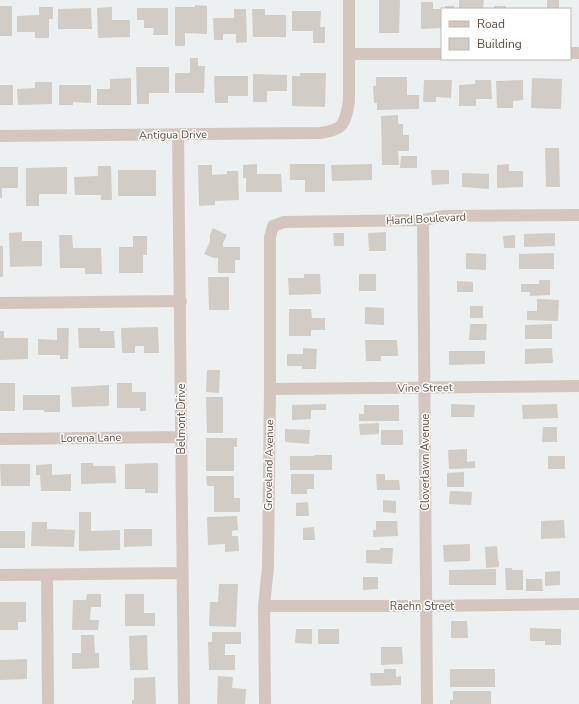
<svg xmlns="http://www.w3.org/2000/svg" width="579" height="704" font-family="'Nunito Sans',sans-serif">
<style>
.building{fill:#d1ccc6}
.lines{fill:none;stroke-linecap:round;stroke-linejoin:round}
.minor{stroke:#d4c6be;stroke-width:12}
.labels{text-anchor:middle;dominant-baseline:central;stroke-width:3;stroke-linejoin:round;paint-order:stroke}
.street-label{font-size:11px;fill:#5c4d43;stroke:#fff}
</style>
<rect width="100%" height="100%" fill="#ecf0f0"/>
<path class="building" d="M379,0H400L399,33H379Z
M459,0H484L483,9H459Z
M547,0H559V9H547Z
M421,2H433V9H442V28L421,29Z
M195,5L207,6V34L185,33V46H175V7H195Z
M0,6H12V36H0Z
M445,6H454V9H445Z
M494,6H506V9H494Z
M39,7H53V19H49V38H35V32H17V16L39,15Z
M112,7V20H130V37L98,38L97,8Z
M91,8L92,29H58V9Z
M137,8H168V35H153L154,28H144V20H137Z
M234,9H246L247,42L236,43V34H223V40H214L213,18H234Z
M252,9H265V15H286V37H253Z
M292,11H321L320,27H325V43H313V31H292Z
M190,58H198V66H205L204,93H175V73H190Z
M136,67H169V93H149V104H137Z
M300,73H326L325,107L292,106V76H300Z
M253,74L287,75V91H267V102H253Z
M214,76H248V96H228V103H215Z
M376,77H407V95H419V109L377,110V103H374L373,86H376Z
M131,78V105H97V89H110V79Z
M532,78L562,79L561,109L531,108Z
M424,80H452L451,98L436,97V102H423Z
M475,80H491L492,99H476V106H459V85L475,84Z
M523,80V100L513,101V108H497L496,81Z
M35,82H52V104L18,105L17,89L35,88Z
M0,85H13V105H0Z
M59,85H91V103L73,102V105H59Z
M398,115V124H403V135H409V151H398L399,165H382L381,116Z
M545,148H559L560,187H546Z
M401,156H417V168H400Z
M257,164V174H281L282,192H246V178H243V165Z
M290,164H325V192H305V180H290Z
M372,164V180L332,181L331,165Z
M509,164V171H523V187L497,188V165Z
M198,165H212V175L227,174V171H238L239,200L215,201V205L199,206Z
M98,166H111L112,200H101V195H75L74,177L98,176Z
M0,167H18V188H2V198H0Z
M67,167V194H39V206H26V168Z
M118,170H156V196H118Z
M431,170H449V184L432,185Z
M462,173L489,174V189L462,187Z
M213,228L227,235L223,243V247H240V260H235V273H218V258H214L204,254L210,242V235Z
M22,232V241H42V266L10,267L9,233Z
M386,232V251H369L368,233Z
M333,233H344V246H334Z
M555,233V246L524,247V234Z
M59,235H72L73,248H101L102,274H85V268H60Z
M515,235V248H504L503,236Z
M133,236H147V255H143V273H119V247H133Z
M0,246H3V277H0Z
M466,253L486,254V270L466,269Z
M554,253V269H519V254Z
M304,274H320L321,294L289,295L288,278H304Z
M359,274H376V291H359Z
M208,277H229V310H209Z
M539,280H550V295L530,296V292H521V284H539Z
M457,281L473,282V292H457Z
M537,299L559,300L558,321L527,320V311H537Z
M470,306H483V318H470Z
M365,307L384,308V325L365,324Z
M289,309H311L312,318H325V330H311V336H289Z
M470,324H487L486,340H469Z
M552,324V339H525V325Z
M158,327L159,353H144V346H135V353H122L121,328Z
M57,328H69L68,359H60V355H38V339L57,340Z
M78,328H100V331H114L115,348H79Z
M0,331H4V338H28V359L0,360Z
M365,340H397L398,356H381V361H366Z
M303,348L317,349L316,369H302V366H287V354H303Z
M552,348L553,363L525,364V349Z
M449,351H485V364L449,365Z
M207,370H220L219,393L206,392Z
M0,383H15V411H0Z
M117,383H132V392H146V411H140V408H117Z
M109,385V406L72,407L71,387Z
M23,395H60V412H44V410H23Z
M206,397H223V433H207Z
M326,404V410H311V419L292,420V405Z
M451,404L475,405L474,417H451Z
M557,404L558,418L523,419L522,405Z
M364,405H399V421H359V414H364Z
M379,423V434L360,435L359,424Z
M543,427H557V442H542Z
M285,429L310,430L309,444L285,442Z
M381,430H403V445H381Z
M206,438H237V447H234V471H206Z
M467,449V462L475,461V468L449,469L448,450Z
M314,455H332V470H290V456H314Z
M548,456H565V469H548Z
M81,463H93V466H115L116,483L81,484Z
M158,463V493H145V489H125V464Z
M0,464H30V486H1Z
M52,464V475L71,474V491H41L40,475H36V465Z
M464,472V487H447V473Z
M291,474H314V489H307V494H291Z
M376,474H385V480H399L400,490H377Z
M206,476H234V498H240V512H214V486H207Z
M450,491L472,492L471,505L449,504Z
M383,500L396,501V513L383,512Z
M308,502L309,516H296V503Z
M79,512H91V531L120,530V550L79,551Z
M237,516L238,530L232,531V536H238L239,551L225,552V544L208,545L207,517Z
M564,520L565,538L541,539V521Z
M376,521H397L398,536L373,537V530H376Z
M32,522H47V529L75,530L74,547L31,546Z
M314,527L315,540H303V528Z
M124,529H152V546L124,547Z
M0,531H25V548H0Z
M470,544V561L444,562L443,545Z
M497,546L498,561H499V567L486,568L485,547Z
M380,548H393L392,564L366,563V550H380Z
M505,568H512V570H523V590H506Z
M496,569V585H449V570Z
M560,571V585L545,586V572Z
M363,577H378V589L363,590Z
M526,579H542L543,591H526Z
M219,584H238L236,627L209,626L210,602H218Z
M87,594H101V607H91L90,620H99L98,630H72L73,600H86Z
M125,594H144V613H155V626H125Z
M0,602H26V622H18V630H0Z
M451,621H467L468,638H451Z
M530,628L561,629V645H545V641H530Z
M296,629H312V644L295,643Z
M318,629H339V644H318Z
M212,632H241V644H225V655H235V670H209L208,642H212Z
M81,635H94L95,653H99V668L72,669V653H81Z
M147,635L148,670H130L129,636Z
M381,647H402L403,664L381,665Z
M27,659V679L0,680V660Z
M384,669H396V677L401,676V685L371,686L370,673H384Z
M450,669H495V687H450Z
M218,676L233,677L232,688L246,689L245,704H217Z
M155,677L156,704H132V700H134V678Z
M453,691H491V704H450V700H453Z"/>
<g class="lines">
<path class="minor" d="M570,53H579
M349,54H442
M178,135L184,704
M0,136L320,133C344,130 345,124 349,101V0
M423,220L427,704
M0,303L181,301
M270,389L579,386
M0,439L182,437
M0,575L182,573
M47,575L48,704
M264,606H426L579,604
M265,704L264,606L268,567L270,389V237L273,226L284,222L423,220L444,216L579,215"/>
</g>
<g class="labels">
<g class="street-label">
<text transform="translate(173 135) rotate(-1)">Antigua Drive</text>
<text transform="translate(426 219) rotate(-3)">Hand Boulevard</text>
<text transform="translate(425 388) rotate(-1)">Vine Street</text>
<text transform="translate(181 419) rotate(-90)">Belmont Drive</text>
<text transform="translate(91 438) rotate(-1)">Lorena Lane</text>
<text transform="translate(425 462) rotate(-90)">Cloverlawn Avenue</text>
<text transform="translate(269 465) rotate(-89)">Groveland Avenue</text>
<text x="422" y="606">Raehn Street</text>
</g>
</g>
<rect x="441" y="8" width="130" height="52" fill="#ffffff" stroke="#beb8b4"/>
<rect x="449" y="21" width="20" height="6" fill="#d4c6be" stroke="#beb8b4"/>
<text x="477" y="28" font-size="12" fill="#5c4d43">Road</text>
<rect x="449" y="38" width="20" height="12" fill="#d1ccc6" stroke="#beb8b4"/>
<text x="477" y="48" font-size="12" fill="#5c4d43">Building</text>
</svg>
